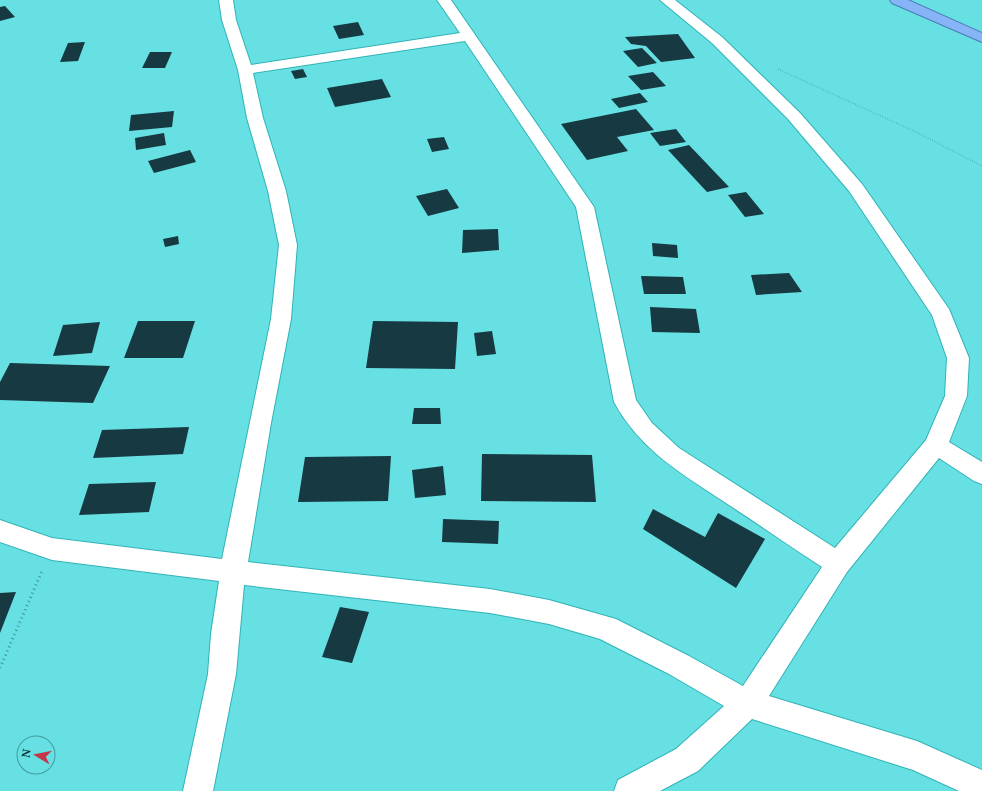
<svg xmlns="http://www.w3.org/2000/svg" width="982" height="791" font-family="'Noto Serif',serif">
<style>
.building{fill:#163942}
.lines{fill:none;stroke-linecap:round;stroke-linejoin:round}
.minor-casing{stroke:#30b3b6;stroke-width:2}
.trunk-casing{stroke:#497cb2;stroke-width:2}
.path-far1{stroke:#409698;stroke-width:1.5;stroke-dasharray:0.5 2;stroke-linecap:butt}
.path{stroke:#409698;stroke-width:3;stroke-dasharray:1 3.5;stroke-linecap:butt}
.minor{fill:#fff;fill-rule:evenodd}
.trunk{fill:#87b4f7;fill-rule:evenodd}
</style>
<rect width="100%" height="100%" fill="#67e0e3"/>
<path class="building" d="M5,6L15,17L0,21V7Z
M358,22L364,35L339,39L333,26Z
M678,34L695,58L661,62L646,46L631,44L625,37Z
M85,42L78,61L60,62L68,43Z
M642,48L657,63L638,67L623,51Z
M150,52H172L165,68H142Z
M303,69L307,77L295,79L291,71Z
M653,72L666,86L641,90L628,76Z
M382,79L391,97L335,107L327,88Z
M640,93L648,102L619,108L611,99Z
M636,109L654,130L617,137L628,151L587,160L561,124Z
M174,111L172,127L129,131L131,115Z
M676,129L686,142L660,146L650,133Z
M164,133L166,145L136,150L135,138Z
M444,137L449,149L432,152L427,139Z
M689,145L729,187L707,192L668,150Z
M190,150L196,162L154,173L148,161Z
M447,189L459,208L428,216L416,196Z
M746,192L764,214L745,217L728,195Z
M498,229L499,250L462,253L463,230Z
M178,236L179,244L165,247L163,239Z
M652,243L677,245L678,258L653,256Z
M789,273L802,292L756,295L751,275Z
M641,276L683,277L686,294H644Z
M650,307L696,309L700,333L652,332Z
M138,321H195L183,358H124Z
M373,321L458,322L455,369L366,368Z
M100,322L92,353L53,356L63,325Z
M492,331L496,354L477,356L474,333Z
M10,363L110,366L93,403L0,400V382Z
M414,408H440L441,424H412Z
M189,427L183,454L93,458L102,430Z
M482,454L592,455L596,502L481,501Z
M391,456L388,501L298,502L305,457Z
M443,466L446,495L415,498L412,470Z
M156,482L149,512L79,515L89,484Z
M653,509L705,537L718,513L765,539L736,588L643,529Z
M443,519L499,521L498,544L442,542Z
M16,592L0,633V593Z
M340,607L369,612L352,663L322,657Z"/>
<g class="lines">
<defs>
<path id="minor" d="M219,0H233L236,20L251,65L460,33L437,0H451L594,207L636,400L652,423L679,448L835,548L926,440L945,396L947,358L932,315L849,191L788,119L712,43L660,0H675L722,37L800,113L862,184L949,309L969,358L967,396L949,442L982,462V484L974,481L939,458L847,572L769,696L917,741L982,770V791H959L913,770L752,719L698,771L660,791H614L618,780L676,749L724,706L669,674L600,639L549,624L490,613L244,585L236,674L213,791H183L208,674L211,634L219,581L52,560L0,542V520L52,538L222,559L271,319L279,245L268,191L247,118L238,70L222,20ZM465,41L576,207L614,402C641,451 681,473 726,503C758,524 790,546 822,567L743,686L689,656L616,619L549,600L490,589L248,562L271,423L291,319L297,245L286,191L263,118L253,73Z"/>
<path id="trunk" d="M890,0H908L982,33V42L892,3Z"/>
</defs>
<use href="#minor" class="minor-casing"/>
<use href="#trunk" class="trunk-casing"/>
<path class="path-far1" d="M778,69L916,132L982,166"/>
<path class="path" d="M0,668L42,571"/>
<use href="#minor" class="minor"/>
<use href="#trunk" class="trunk"/>
</g>
<g transform="translate(36 755) rotate(280)"><circle r="19" fill="#67e0e3" stroke="#439c9e"/>
<path d="M0-3L7 15L0 10L-7 15Z" fill="#c6364a"/>
<text y="-6" font-size="11" font-weight="bold" text-anchor="middle" fill="#0d3536">N</text>
</g>
</svg>
